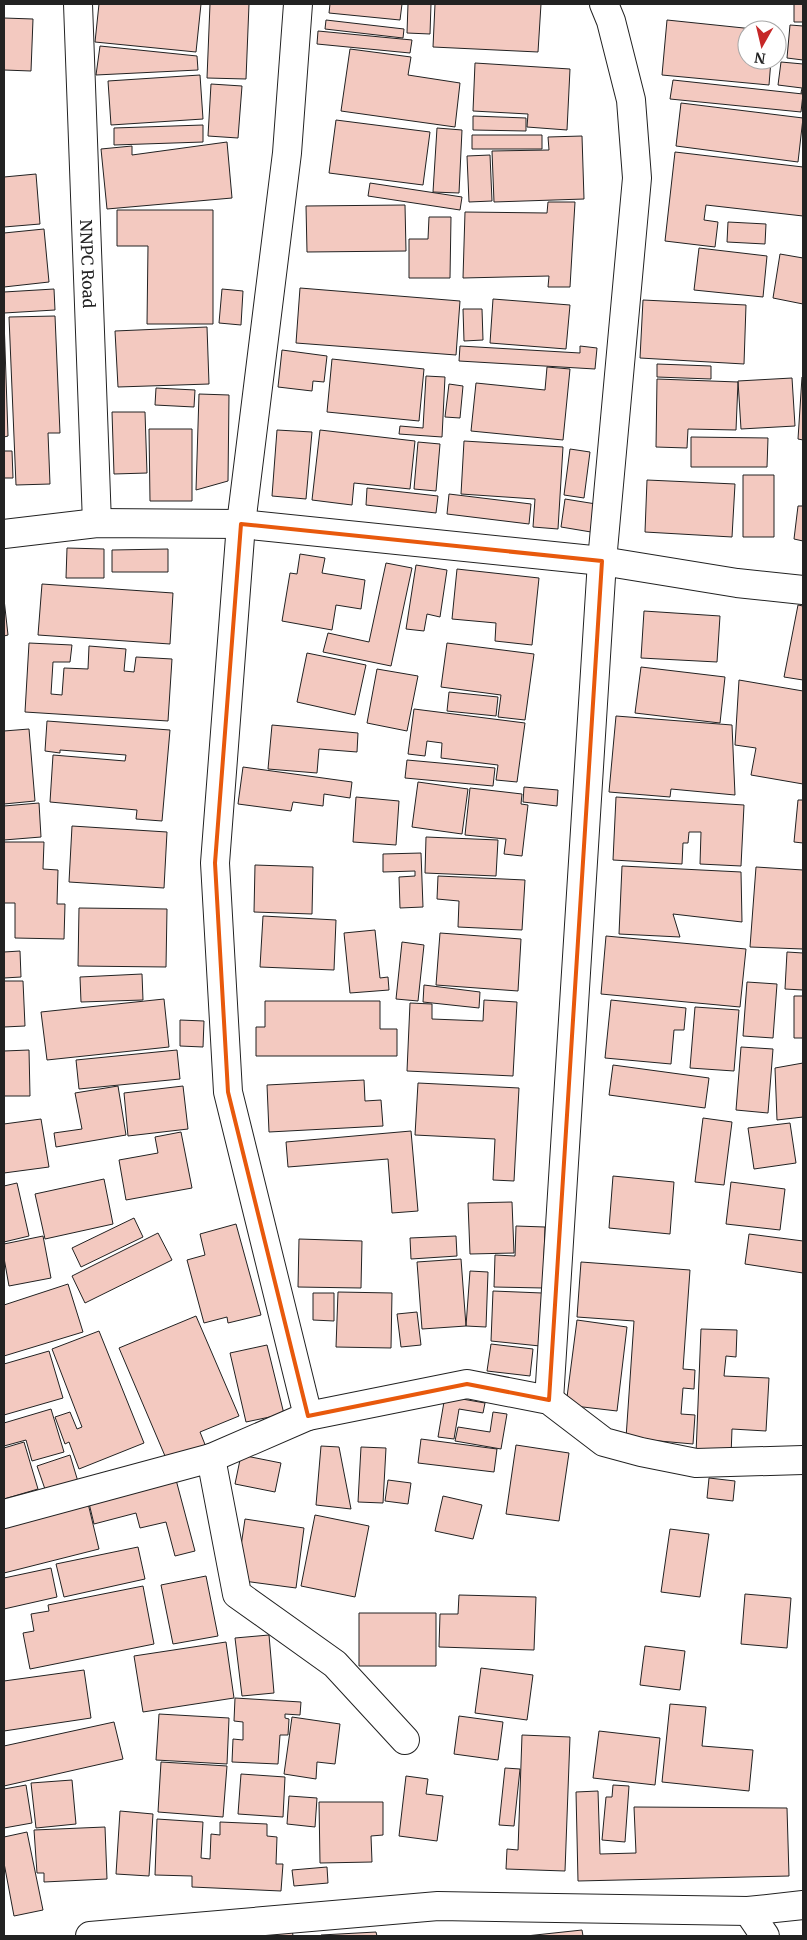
<svg xmlns="http://www.w3.org/2000/svg" width="807" height="1940" font-family="Merriweather,serif">
<style>
.building{fill:#f3c9c0;stroke:#222}
.lines{fill:none;stroke-linecap:round;stroke-linejoin:round}
.minor-casing{stroke:#222;stroke-width:30}
.minor{stroke:#fff;stroke-width:28}
.marked{fill:none;stroke:#e8590c;stroke-width:4;stroke-linejoin:round}
.labels{text-anchor:middle;dominant-baseline:central;stroke-width:4;stroke-linejoin:round;paint-order:stroke}
.street-label{font-size:16px;fill:#222;stroke:#fff}
</style>
<rect width="100%" height="100%" fill="#fff"/>
<path class="building" d="M99,4H201L196,52L95,42Z
M210,4H249L246,79L207,78Z
M330,4H402L400,20L329,13Z
M408,4H431L430,34L407,33Z
M435,4H541L538,52L433,47Z
M794,4H803V22H794Z
M4,18L33,19L31,71L4,70Z
M326,20L404,29L403,38L325,29Z
M667,20L763,30H747V60H771L769,85L662,75Z
M790,25L803,26V60L787,58Z
M318,31L412,40L410,53L317,44Z
M100,46L197,56L198,70L96,75Z
M350,49L411,57L408,75L460,83L455,127L341,111Z
M781,62L803,64V93H801L802,88L778,85Z
M475,63L570,69L567,130L527,127L528,114L473,111Z
M200,75L203,119L111,125L108,81Z
M673,80L803,94L801,112L670,99Z
M211,84L242,86L238,138L208,136Z
M681,103L803,118L798,162L676,146Z
M473,116L526,118V131L473,130Z
M336,120L430,132L423,185L329,173Z
M203,125V142L114,145V128Z
M437,128L462,130L459,193L433,192Z
M472,135H542V149H472Z
M582,136L584,199L494,202L492,151L549,150L548,137Z
M227,142L232,198L107,209L101,149L132,146V155Z
M675,152L803,167V216L706,205L704,220L718,222L715,247L665,241Z
M490,155L492,201L469,202L467,156Z
M36,174L40,224L4,227V177Z
M370,183L462,197L460,210L368,196Z
M548,202H575L570,287H548L549,276L463,278L465,212L547,213Z
M405,205L406,251L307,252L306,206Z
M117,210H213V324H147L148,246H117Z
M429,217H451L450,278H409V239H428Z
M728,222L766,224L765,244L727,242Z
M44,229L49,282L4,287V233Z
M699,248L767,256L763,297L694,290Z
M780,254L803,258V304L773,298Z
M300,288L460,301L456,355L296,343Z
M54,289L55,310L4,313V292Z
M222,289L243,291L241,325L219,323Z
M493,299L570,305L566,349L490,343Z
M643,300L746,305L744,364L640,358Z
M463,309H482L483,340L464,341Z
M55,316L60,433H48L50,484L16,485L9,317Z
M4,319L8,436L4,437Z
M207,327L209,384L118,387L115,331Z
M460,346L580,353V346L597,348L595,369L459,361Z
M282,350L327,356L324,382L313,381L312,391L278,387Z
M332,359L424,369L419,421L327,412Z
M657,364L711,366V379L657,377Z
M547,367L570,369L563,440L471,431L476,383L545,390Z
M426,376L445,377L442,437L399,434L400,426L423,428Z
M802,377H803V440L798,439Z
M792,378L795,426L741,429L738,381Z
M657,379L738,382L736,430L688,429L687,448L656,447Z
M449,384L463,386L460,418L445,417Z
M156,388L195,390L194,407L155,405Z
M199,394L229,395L228,481L196,490Z
M112,412H145L147,473L114,474Z
M149,429H192V501H150Z
M277,430L312,432L306,499L272,496Z
M320,430L415,441L410,489L354,483L352,505L312,500Z
M691,437L768,438L767,467H691Z
M464,441L563,447L558,529L533,527L535,499L461,494Z
M418,442L440,444L436,491L414,489Z
M570,449L590,452L584,498L564,495Z
M4,451H12L13,478H4Z
M743,475H774V537H743Z
M647,480L735,484L732,537L645,532Z
M367,488L438,496L436,513L366,505Z
M449,494L531,504L529,524L447,514Z
M565,499L596,504L591,532L561,527Z
M798,506H803V541L794,539Z
M67,548L104,549V578H66Z
M168,549V572H112V550Z
M300,554L325,558L322,573L365,580L361,609L336,605L332,630L282,621L290,573L297,574Z
M386,563L412,568L391,666L323,652L328,633L369,642Z
M416,565L447,570L440,617L427,614L424,631L406,629Z
M457,569L539,578L532,645L495,641L496,623L452,619Z
M42,584L173,593L170,644L38,635Z
M4,599L8,635L4,636Z
M798,605L803,606V680L784,677Z
M644,611L720,616L717,662L641,658Z
M29,643L72,645L70,662H53L51,694L62,695L64,668L88,669L89,646L126,649L124,671L134,672L136,657L172,659L168,721L25,712Z
M447,643L534,654L525,720L498,717L501,695L441,687Z
M307,653L366,665L355,715L297,702Z
M641,667L725,677L720,723L635,713Z
M377,669L418,676L407,731L367,723Z
M739,680L803,691V784L751,775L756,748L735,745Z
M449,692L498,697L496,716L447,711Z
M414,709L525,723L517,782L496,780L498,765L441,758L442,743L427,741L425,756L408,754Z
M616,716L732,725L735,795L671,789L670,797L609,792Z
M47,721L170,730L162,821L136,819L137,810L50,802L53,755L125,761L126,755L60,750V753L45,751Z
M272,725L358,733L357,752L319,749L317,773L268,769Z
M29,729L35,801L4,804V731Z
M407,760L495,768L493,786L405,778Z
M243,767L352,782L350,798L324,794L323,806L293,802L291,811L238,804Z
M418,782L468,789L462,834L412,827Z
M524,787L558,790L557,806L523,802Z
M470,788L522,794L521,804L528,805L522,856L504,854L506,839L465,835Z
M356,797L399,801L396,845L353,842Z
M616,797L744,805L741,866L700,864L701,832H689L688,843H683L682,864L613,860Z
M798,800H803V843L794,842Z
M39,803L41,837L4,840V806Z
M72,826L167,832L164,888L69,882Z
M426,837L498,840L496,876L425,873Z
M4,842H44L43,869L58,870L57,904H65L64,939L15,938V903H4Z
M421,853L423,907L400,908L399,877L415,876V871L383,872V854Z
M255,865L313,867L312,914L254,912Z
M622,866L741,872L742,922L673,914L680,937L619,934Z
M756,867L803,870V949L750,947Z
M438,876L525,880L522,930L458,927L459,901L437,899Z
M79,908L167,909L166,967L78,966Z
M263,916L336,920L334,970L260,967Z
M375,930L380,978L388,977L389,990L350,993L344,933Z
M440,933L521,939L518,991L436,985Z
M606,936L746,949L740,1007L601,994Z
M402,942L424,945L418,1001L396,999Z
M20,951L21,977L4,978V952Z
M787,952L803,953V990L785,989Z
M142,974L143,1000L81,1002L80,977Z
M4,981H23L25,1026L4,1027Z
M747,982L777,984L773,1038L743,1036Z
M424,985L480,992L479,1008L423,1002Z
M794,996H803V1038H794Z
M164,999L169,1047L47,1060L41,1012Z
M484,1000L517,1002L513,1076L407,1071L410,1003L432,1004V1019L483,1021Z
M611,1000L686,1008L684,1030H674L671,1064L605,1058Z
M265,1001H380V1029H397V1056H256V1027H265Z
M695,1007L739,1010L734,1071L690,1068Z
M180,1020L204,1021L203,1047L180,1046Z
M741,1047L773,1049L768,1113L736,1110Z
M29,1050L30,1096H4V1051Z
M177,1050L180,1079L79,1089L76,1060Z
M803,1063V1117L777,1120L775,1068Z
M613,1065L709,1078L705,1108L609,1095Z
M364,1080L365,1101L381,1100L383,1126L269,1132L267,1085Z
M418,1083L519,1088L514,1181L493,1180L495,1139L415,1135Z
M118,1086L126,1135L56,1147L54,1133L82,1129L75,1093Z
M183,1086L188,1129L128,1136L124,1093Z
M703,1118L732,1122L724,1185L695,1182Z
M41,1119L49,1167L4,1173V1124Z
M790,1123L796,1163L754,1169L748,1128Z
M411,1131L418,1211L392,1213L388,1159L288,1167L286,1142Z
M181,1132L192,1188L126,1200L119,1160L158,1153L155,1137Z
M613,1176L674,1182L670,1234L609,1228Z
M104,1179L113,1224L45,1239L35,1194Z
M731,1182L785,1189L780,1230L726,1224Z
M17,1183L29,1236L4,1242V1186Z
M512,1202L514,1253L470,1254L468,1203Z
M134,1218L143,1237L81,1267L72,1248Z
M236,1224L261,1315L228,1323L227,1317L204,1323L187,1260L205,1255L200,1234Z
M516,1226L545,1227L543,1288L494,1287L495,1255L515,1256Z
M158,1233L172,1260L85,1303L72,1276Z
M749,1234L803,1241V1273L745,1264Z
M43,1236L51,1278L9,1286L4,1258V1244Z
M456,1236L457,1256L411,1259L410,1238Z
M299,1239L362,1241L361,1288L298,1287Z
M461,1259L466,1326L422,1329L417,1262Z
M581,1262L690,1270L683,1369L695,1370L694,1389L683,1388L681,1414L695,1415L693,1444L626,1438L634,1321L577,1317Z
M470,1271L488,1272L486,1327L466,1326Z
M68,1284L83,1332L4,1356V1305Z
M493,1291L542,1293L540,1346L491,1341Z
M338,1292L392,1293L391,1348L336,1347Z
M313,1293H334V1321L313,1320Z
M417,1312L421,1345L401,1347L397,1314Z
M196,1316L239,1416L200,1432L206,1447L168,1463L119,1348Z
M577,1320L627,1327L617,1411L566,1405Z
M701,1329L737,1330L736,1357L726,1356L724,1376L769,1378L766,1431L732,1429L731,1456L696,1454Z
M99,1331L144,1443L79,1469L69,1442L65,1444L55,1417L70,1412L77,1429L82,1427L52,1349Z
M491,1344L533,1349L530,1376L487,1371Z
M267,1345L284,1414L246,1422L230,1353Z
M49,1351L63,1398L4,1415V1364Z
M445,1396L485,1403L483,1413L459,1409L454,1439L438,1437Z
M51,1409L64,1452L32,1461L26,1440L4,1446V1423Z
M493,1412L507,1414L501,1449L455,1441L458,1427L490,1432Z
M421,1439L497,1449L494,1472L418,1463Z
M24,1442L38,1489L4,1499V1448Z
M516,1445L569,1453L559,1521L506,1514Z
M321,1446L339,1447L351,1509L316,1505Z
M361,1447L386,1448L383,1503L358,1502Z
M70,1455L79,1485L47,1495L37,1466Z
M241,1455L281,1463L275,1492L235,1484Z
M175,1476L195,1551L175,1556L166,1522L140,1528L136,1513L94,1524L88,1499Z
M709,1478L735,1481L733,1501L707,1498Z
M388,1480L411,1483L408,1504L385,1501Z
M86,1495L99,1549L4,1573V1515Z
M443,1496L482,1505L473,1539L435,1531Z
M315,1515L369,1526L355,1597L301,1586Z
M245,1519L304,1528L296,1588L236,1580Z
M670,1529L709,1534L700,1597L661,1592Z
M138,1547L145,1579L64,1597L56,1564Z
M51,1568L57,1597L4,1609V1578Z
M206,1576L218,1636L173,1644L161,1585Z
M143,1586L154,1644L30,1669L23,1633L34,1631L31,1614L49,1611L48,1605Z
M745,1594L791,1598L787,1648L741,1644Z
M459,1595L536,1597L534,1650L439,1647L440,1614H458Z
M359,1613H436V1666H359Z
M269,1635L274,1693L242,1696L235,1638Z
M226,1642L234,1698L143,1712L134,1656Z
M645,1646L685,1651L680,1690L640,1685Z
M481,1668L533,1675L527,1720L475,1713Z
M84,1670L91,1718L4,1731V1681Z
M235,1698L301,1702L300,1715L285,1714V1718L289,1719L288,1735H280L278,1764L232,1762L233,1739L243,1740V1722L234,1721Z
M670,1704L706,1707L702,1746L753,1750L749,1791L662,1782Z
M159,1714L229,1718L227,1764L156,1760Z
M459,1716L503,1722L498,1760L454,1754Z
M292,1717L340,1724L335,1764L317,1762L316,1779L284,1774Z
M114,1722L123,1759L4,1786V1746Z
M599,1731L660,1738L655,1785L593,1778Z
M522,1735L570,1737L565,1871L506,1869L507,1849L518,1850Z
M161,1762L227,1766L223,1817L158,1812Z
M505,1768L520,1769L514,1826L499,1825Z
M241,1774L285,1777L283,1817L238,1814Z
M406,1776L428,1779L426,1794L443,1796L437,1841L399,1836Z
M72,1780L76,1824L36,1828L31,1783Z
M26,1785L32,1823L4,1828V1789Z
M613,1785L629,1786L625,1842L602,1840L606,1797H612Z
M598,1791L600,1854L636,1853L634,1807L787,1808L789,1876L578,1881L576,1792Z
M289,1796L317,1798L315,1827L287,1824Z
M319,1802H383V1835L371,1836L372,1862L320,1863Z
M120,1811L153,1814L149,1876L116,1874Z
M157,1819L203,1822L201,1858L210,1859L211,1834L220,1835V1822L267,1824V1836L277,1837L276,1864H283L281,1891L192,1887V1876L155,1875Z
M105,1827L107,1879L44,1882V1873H37L34,1830Z
M27,1832L43,1910L14,1916L4,1863V1837Z
M327,1867L328,1883L294,1886L292,1870Z
M292,1929L293,1936H239Z
M582,1930L583,1936H526Z
M376,1932L377,1936H321V1935Z"/>
<g class="lines">
<defs>
<g id="minor">
<path id="s1" d="M78,4L97,523"/>
<path d="M4,534L97,523L241,524L602,561L737,583L803,590"/>
<path d="M549,1400L602,561L637,178L631,100L611,21L604,4"/>
<path d="M308,1416L467,1384L549,1400L604,1442L641,1452L696,1463L803,1460"/>
<path d="M211,1458L237,1594L335,1664L405,1740"/>
<path d="M4,1514L211,1458L308,1416L228,1092L215,863L241,524L287,153L298,4"/>
<path d="M748,1911L765,1936"/>
<path d="M90,1936L438,1906L748,1911L803,1905"/>
</g>
</defs>
<use href="#minor" class="minor-casing"/>
<use href="#minor" class="minor"/>
</g>
<path class="marked" d="M241,524L602,561L549,1400L467,1384L308,1416L228,1092L215,863Z"/>
<g class="labels">
<g class="street-label">
<text stroke="none"><textPath href="#s1" startOffset="260">NNPC Road</textPath></text>
</g>
</g>
<rect width="807" height="1940" fill="none" stroke="#222222" stroke-width="10"/>
<g transform="translate(762 45) rotate(188)"><circle r="24" fill="#ffffff" stroke="#a7a7a7"/>
<path d="M0-4L9 19L0 12L-9 19Z" fill="#c62828"/>
<text y="-8" font-size="14" font-weight="bold" text-anchor="middle" fill="#222222">N</text>
</g>
</svg>
